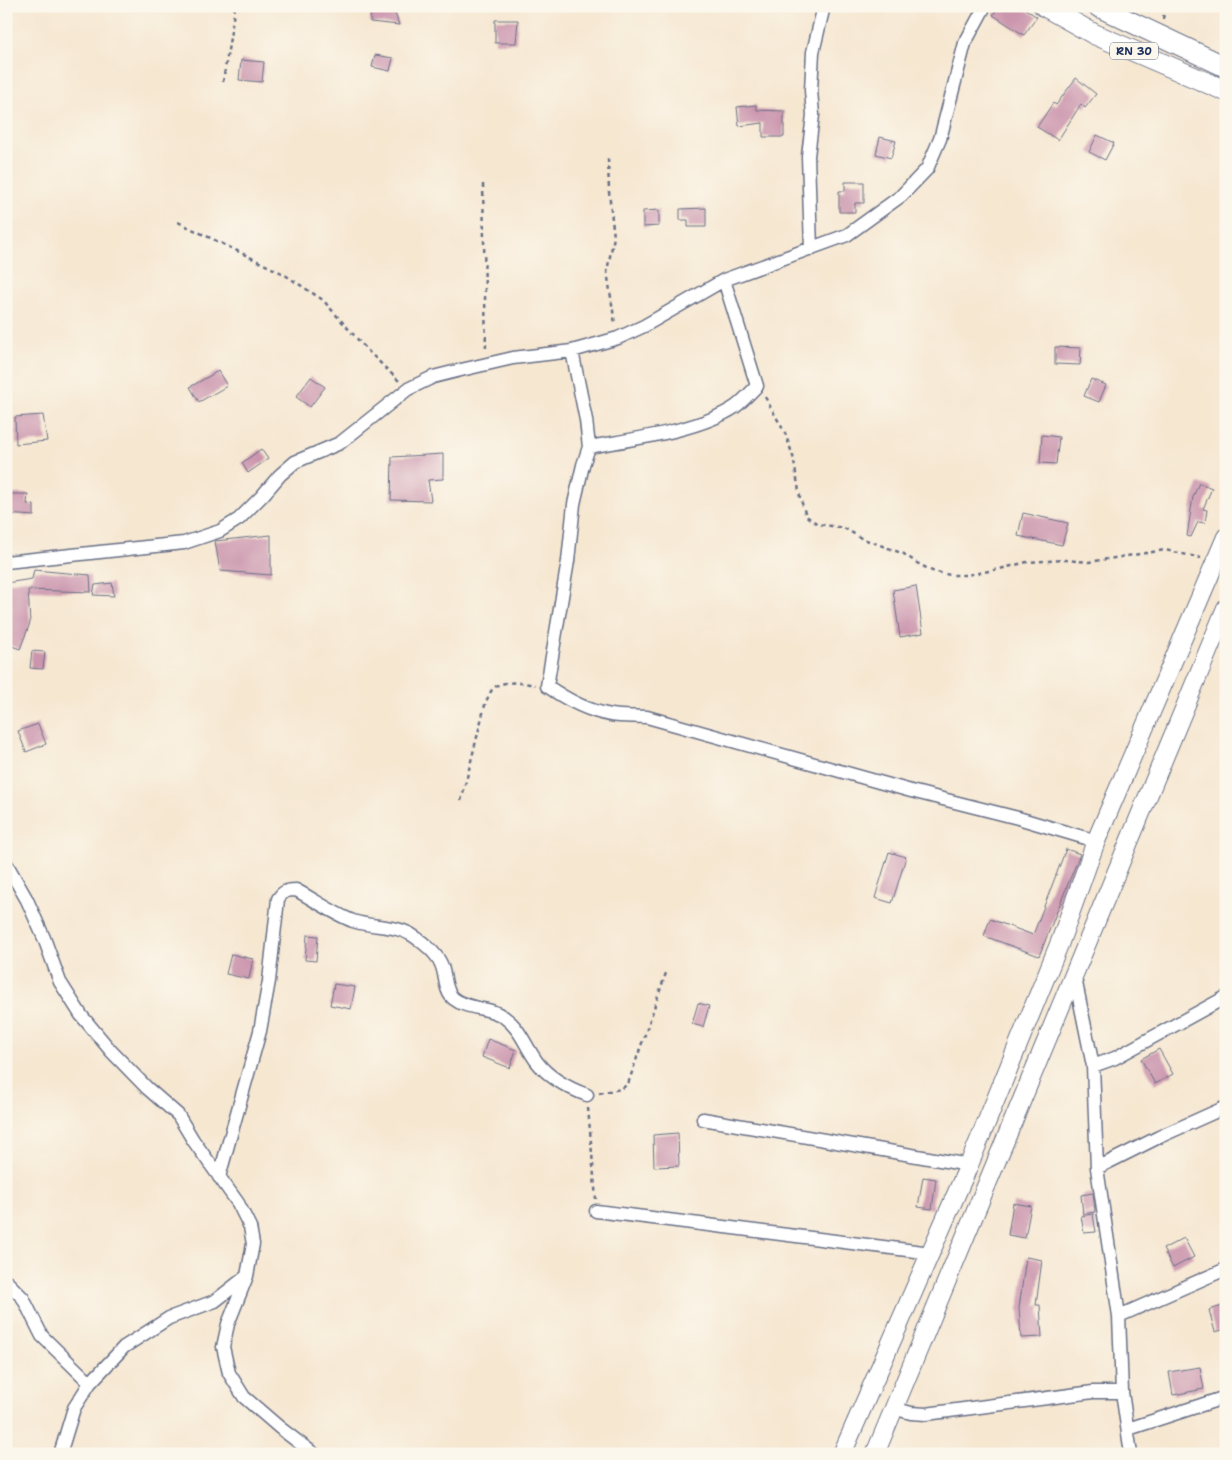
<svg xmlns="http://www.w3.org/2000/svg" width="1232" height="1460" font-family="'Shantell Sans',sans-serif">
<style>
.building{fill:#cb95ad}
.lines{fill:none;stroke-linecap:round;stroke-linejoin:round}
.street-casing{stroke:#686f86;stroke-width:15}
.secondary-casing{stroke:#686f86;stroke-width:20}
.primary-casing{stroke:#686f86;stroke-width:22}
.path{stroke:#686f86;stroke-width:2.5;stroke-dasharray:4 4;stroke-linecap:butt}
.street{stroke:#fff;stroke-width:12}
.secondary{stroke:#fff;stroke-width:18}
.primary{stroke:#fff;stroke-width:20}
.labels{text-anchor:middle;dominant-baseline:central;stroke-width:4.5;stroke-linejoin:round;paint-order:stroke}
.shield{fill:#fbf7ec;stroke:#5e6b89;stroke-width:1}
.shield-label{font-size:11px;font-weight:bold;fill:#1b2f5e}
</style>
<rect width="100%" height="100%" fill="#fbf7ec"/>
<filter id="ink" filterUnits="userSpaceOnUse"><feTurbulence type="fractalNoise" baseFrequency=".02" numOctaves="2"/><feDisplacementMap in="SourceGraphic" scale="10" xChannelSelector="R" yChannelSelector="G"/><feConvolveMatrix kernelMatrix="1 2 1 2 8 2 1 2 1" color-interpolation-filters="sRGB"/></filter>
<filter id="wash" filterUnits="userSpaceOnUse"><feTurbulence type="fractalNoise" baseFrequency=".0096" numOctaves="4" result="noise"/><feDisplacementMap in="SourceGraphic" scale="20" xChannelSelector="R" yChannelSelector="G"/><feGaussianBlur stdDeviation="1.12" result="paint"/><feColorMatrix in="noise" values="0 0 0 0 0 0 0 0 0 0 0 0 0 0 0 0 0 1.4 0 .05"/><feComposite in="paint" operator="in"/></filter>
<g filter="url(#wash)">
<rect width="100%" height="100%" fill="#f6e7d1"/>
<g id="blocks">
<path class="building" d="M371,6H388L387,12L395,13L399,25L370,22Z
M999,6H1021L1037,17L1024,35L993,15Z
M495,20H518L516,43H495Z
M375,55L393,58L390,71L372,67Z
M241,60L264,62L262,82L239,80Z
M1076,78L1096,94L1085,108L1081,104L1058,140L1037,127L1053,103L1056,105Z
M756,105L757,110L784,111V137H763V123L739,126L737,107Z
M1097,135L1114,143L1105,160L1089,152Z
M880,137L896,141L891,158L876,154Z
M845,182H864V203H855V212H839V191H845Z
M706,208V227H688V220H680V209Z
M659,210V226L643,227V211Z
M1055,347L1081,348L1080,365L1055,364Z
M218,371L227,386L199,402L190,387Z
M311,377L325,387L310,407L296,397Z
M1091,379L1106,385L1099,402L1084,396Z
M43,415L47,441L16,444L15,417Z
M1042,435L1059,437L1056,464L1040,463Z
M261,449L268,459L248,473L242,463Z
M443,454V479L428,480L431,501L391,500L392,457Z
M1199,483L1212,488L1203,509L1207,510L1205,523L1198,522L1191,537L1187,536L1193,497Z
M6,494H28L27,504L34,505V516L6,514Z
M1023,513L1068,523L1062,545L1018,536Z
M271,535V575L220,571L215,541Z
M34,570L90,575L91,592L28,590L30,623L20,649L6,644V583L32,579Z
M112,583L114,596L93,595L95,585Z
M916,586L923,633L900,637L893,590Z
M32,651L45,652L43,669L30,668Z
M38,724L46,744L26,752L18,731Z
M1066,849L1080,854L1039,956L984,936L990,919L1033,935Z
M889,852L906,857L892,903L875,898Z
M307,935L318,936L316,961L305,960Z
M231,954L253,959L249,979L226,974Z
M334,984L355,987L351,1009L330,1005Z
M698,1003L709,1006L703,1027L692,1024Z
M488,1039L516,1050L510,1068L482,1057Z
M1159,1049L1173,1074L1155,1084L1141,1059Z
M678,1133L679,1166L654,1167L653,1135Z
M923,1177L936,1179L932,1209L918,1207Z
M1093,1193L1095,1212L1083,1214L1081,1195Z
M1013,1203L1031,1206L1025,1238L1008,1235Z
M1093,1214L1096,1232L1084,1233L1081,1216Z
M1184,1238L1194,1257L1173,1268L1163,1249Z
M1026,1257L1042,1260L1036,1305H1040L1042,1337L1021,1338L1019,1308Z
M1226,1305V1329L1215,1332L1209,1310Z
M1200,1367L1204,1389L1173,1395L1169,1372Z"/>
</g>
</g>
<g filter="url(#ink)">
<use href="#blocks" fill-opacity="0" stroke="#686f86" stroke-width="1"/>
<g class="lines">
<defs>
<path id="street" d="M811,249L808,156L813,115L811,90L813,52L824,6
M572,351L586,420L589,447L583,465L574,504L568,561L547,686C567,700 587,711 611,715C623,717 635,716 647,717L911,791L1018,818L1096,841
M589,447C632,439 699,431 735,407C743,401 750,393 757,386L724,280
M6,562L184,543L220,531L239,519L262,496L280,475L295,462L340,443L408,389L433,377L461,370L513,358L572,351L618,338L644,326L724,280L847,235L901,196L927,169L940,139L965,43L985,6
M6,863L27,900L44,938L60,982L81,1015L111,1051L147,1088L178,1115L193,1140L238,1203L250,1227L253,1244L247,1276L228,1324L223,1347L229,1373L244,1397L280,1428L314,1454
M1074,973L1093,1066L1097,1168L1119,1316L1122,1392L1131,1454
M1093,1066L1115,1058L1226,997
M703,1119L969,1165
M1097,1168L1159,1137L1226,1107
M219,1177L260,1031L269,981L278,899C283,891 287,890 296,890C313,899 336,915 353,921C373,928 397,924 415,937C424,943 437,954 441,964C446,974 444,992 454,999C468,1010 489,1006 504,1017C521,1029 525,1046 537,1062C550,1079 568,1088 587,1095
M596,1211L931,1253
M6,1281L23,1298L42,1336L90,1383
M1119,1316L1226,1269
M893,1408L911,1413L926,1414L1093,1392H1122
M1128,1429L1226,1397
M60,1454L74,1408L90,1383L124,1347L169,1318L215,1301L247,1276"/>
<path id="secondary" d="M842,1454L969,1165L1060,942L1096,841L1226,537
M875,1454L1226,608"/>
<path id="primary" d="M1044,6L1094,34L1226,91
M1097,6L1226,67"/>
</defs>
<use href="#street" class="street-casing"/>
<use href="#secondary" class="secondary-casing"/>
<use href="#primary" class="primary-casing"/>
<path class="path" d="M1163,19L1165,6
M223,82L235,6
M608,159L609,192L614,237L607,271L615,324
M483,184L486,352
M178,222L282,273L323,300L368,351L399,381
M765,397L785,433L793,456L800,497L806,516L818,524L844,528L861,538L904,554L917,563L932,571L950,575H967L1000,569L1027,562L1065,560L1089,562L1165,550L1201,558
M461,801L486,701C489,697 490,690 495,687C504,680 524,683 535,685
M599,1093L621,1089L628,1084L667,970
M588,1108L596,1199"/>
<use href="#street" class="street"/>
<use href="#secondary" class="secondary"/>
<use href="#primary" class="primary"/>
</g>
</g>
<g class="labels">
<rect class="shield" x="1110" y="42.5" width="48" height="17" rx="4"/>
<g class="shield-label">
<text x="1134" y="51">RN 30</text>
</g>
</g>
<rect width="1232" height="1460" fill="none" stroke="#fbf7ec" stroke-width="25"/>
</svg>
